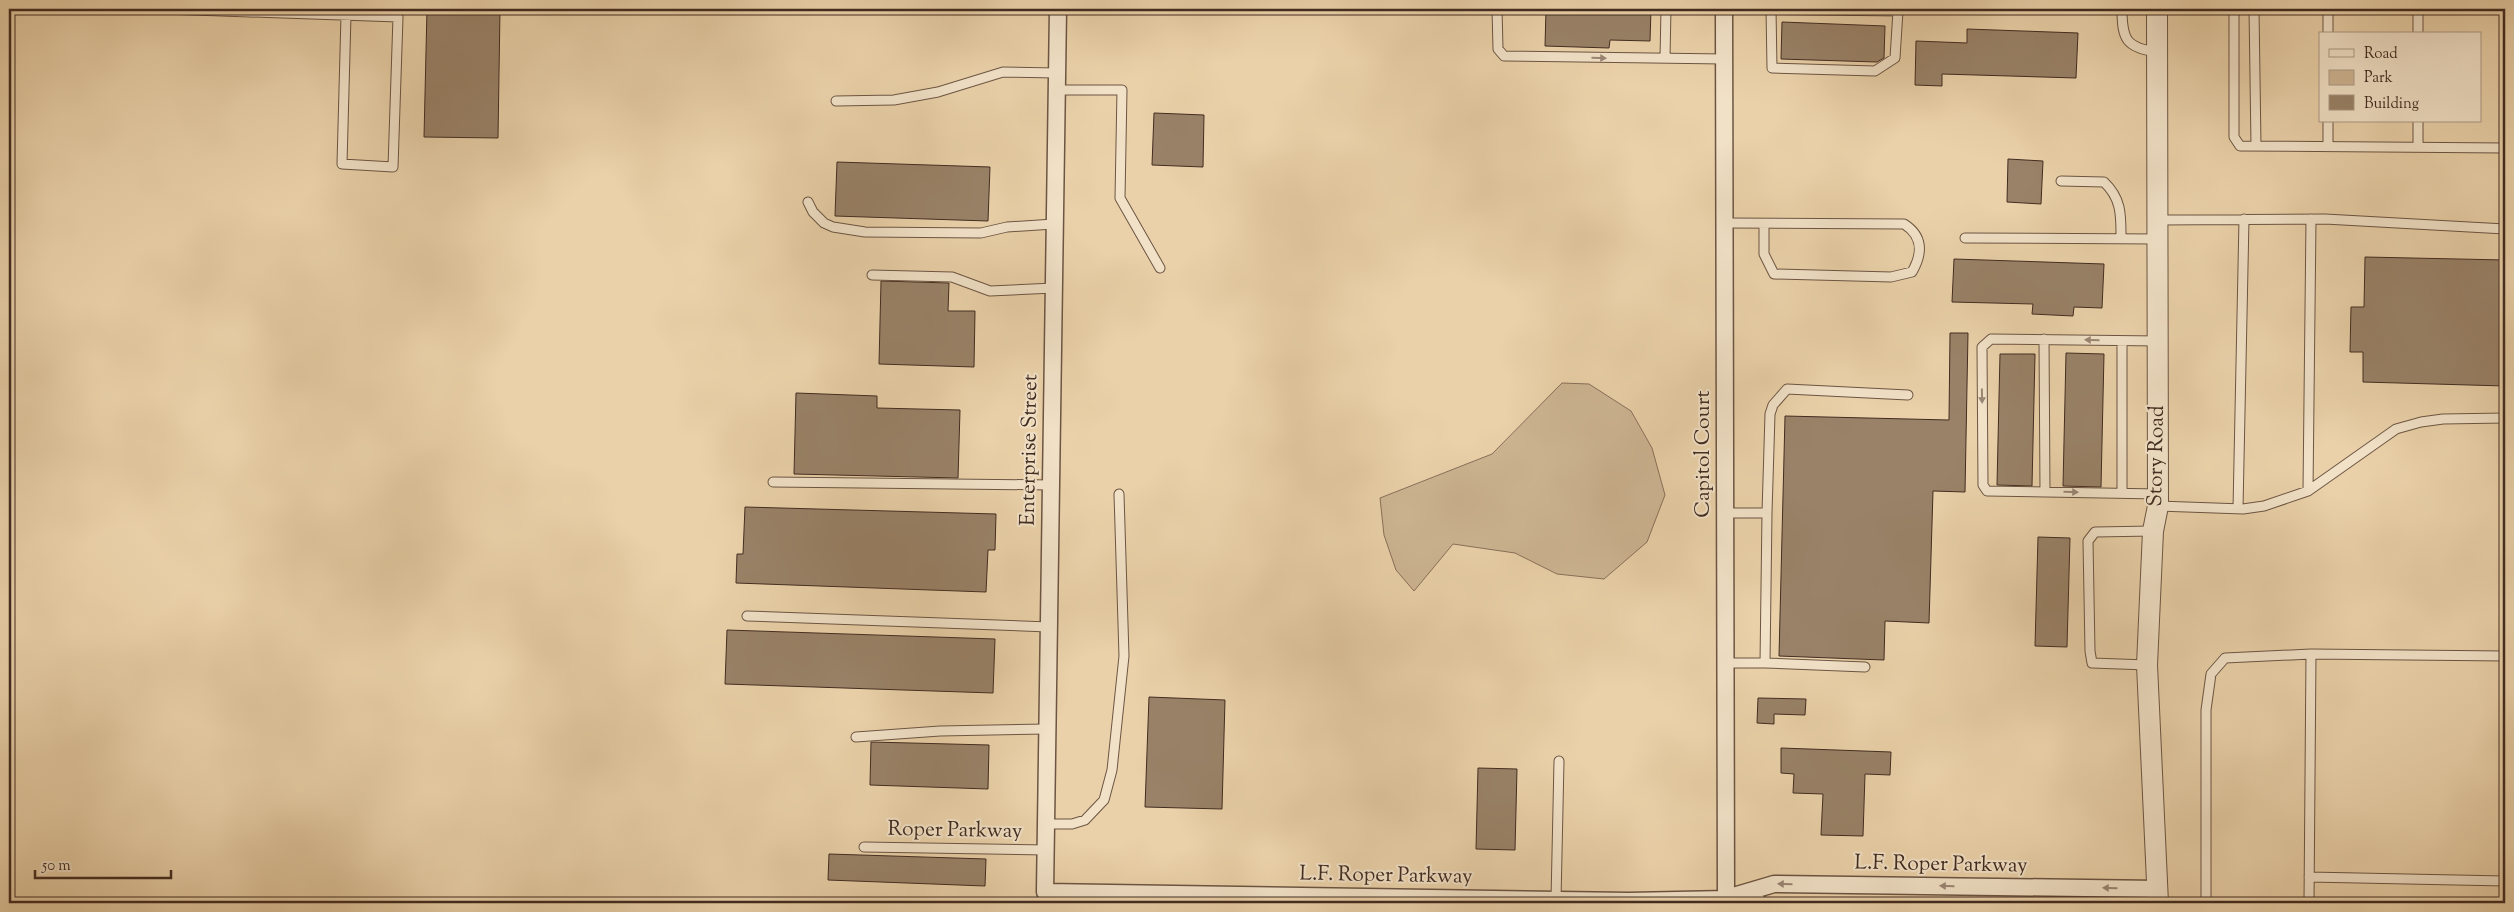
<svg xmlns="http://www.w3.org/2000/svg" width="2514" height="912" font-family="'Sorts Mill Goudy',serif">
<style>
.green{fill:#cdb592;stroke:#88705a}
.building{fill:#998268;stroke:#422c21}
.lines{fill:none;stroke-linecap:round;stroke-linejoin:round}
.service-casing{stroke:#6c5543;stroke-width:11}
.minor-casing{stroke:#6c5543;stroke-width:19}
.tertiary-casing{stroke:#6c5543;stroke-width:22}
.service{stroke:#f1e1c7;stroke-width:9}
.minor{stroke:#f1e1c7;stroke-width:16}
.tertiary{stroke:#f1e1c7;stroke-width:20}
.oneway{fill:#9a8674}
.labels{text-anchor:middle;dominant-baseline:central;stroke-width:4;stroke-linejoin:round;paint-order:stroke}
.street-label{font-size:21px;fill:#422c21;stroke:#f1e1c7}
</style>
<rect width="100%" height="100%" fill="#ead1a9"/>
<filter id="stains"><feTurbulence type="fractalNoise" baseFrequency=".004" numOctaves="4"/><feColorMatrix values="0 0 0 0 .2 0 0 0 0 .09 0 0 0 0 .02 0 0 0 .5 -.17"/></filter>
<radialGradient id="worn" r=".72"><stop offset=".6" stop-color="#630" stop-opacity="0"/><stop offset="1" stop-color="#630" stop-opacity=".3"/></radialGradient>
<path class="green" d="M1562,383L1589,384L1631,411L1652,448L1665,495L1647,542L1604,579L1557,574L1515,553L1453,544L1414,591L1396,570L1384,535L1380,498L1492,454Z"/>
<path class="building" d="M427,9H500L498,138L424,137Z
M1546,9H1651L1650,41L1610,40L1609,48L1545,46Z
M1782,22L1885,26L1884,58L1877,62L1781,59Z
M1967,29L2078,33L2076,78L1942,74V86L1915,85L1916,41L1967,43Z
M1154,113L1204,115L1203,167L1152,165Z
M2008,159L2043,161L2041,204L2007,202Z
M837,162L990,167L988,221L835,216Z
M2365,257L2505,260V386L2363,382V352H2350L2351,307H2364Z
M1954,259L2104,264L2102,308L2074,307L2073,316L2032,314L2033,304L1952,302Z
M881,281L949,283L948,311H975L974,367L879,364Z
M1950,333H1968L1965,492L1933,491L1929,623L1885,621L1884,660L1779,656L1785,416L1949,420Z
M2066,353L2104,354L2101,487L2063,486Z
M2000,354H2035L2032,486L1997,485Z
M796,393L877,396V408L960,410L958,478L794,474Z
M745,507L996,514L995,550H988L986,592L736,583L737,554H743Z
M2038,537L2070,538L2067,647L2035,646Z
M727,630L995,639L993,693L725,684Z
M1149,697L1225,700L1222,809L1145,807Z
M1758,698L1806,699L1805,715L1774,714V724L1757,723Z
M871,742L989,745L988,789L870,785Z
M1781,748L1891,752L1890,775L1865,774L1863,836L1821,835L1823,794L1793,793L1794,774L1781,773Z
M1478,768L1517,769L1515,850L1476,849Z
M829,854L986,859L985,886L828,880Z"/>
<g class="lines">
<defs>
<path id="service" d="M165,9L398,17L393,167L342,164L346,15L347,9
M1497,9L1498,49L1504,56L1724,59
M1727,9L1898,11V9
M1771,9L1772,68L1875,71L1895,58L1898,11
M2122,9C2122,39 2126,48 2157,52
M2234,9V137L2240,146L2505,148
M2254,9L2256,146
M2328,9V34
M2418,9V34
M1665,58L1666,9
M1057,90H1122L1120,198L1160,268
M836,101L894,100L938,92L1003,72L1057,73
M2328,121V146
M2418,121V147
M2061,181L2104,182C2122,199 2121,216 2121,239
M808,202L813,212L824,223L833,227L865,232L981,233L1007,227L1054,224
M2158,220L2325,219L2505,229
M1725,223L1904,224C1923,236 1923,253 1912,272L1891,277L1774,274L1764,254V224
M1965,238L2158,239
M872,275L952,277L990,291L1054,288
M2044,339L2045,492
M2122,341V493
M2158,341L1991,339L1982,347L1983,485L1987,491L2158,494
M773,482L1051,485
M2308,491L2311,219
M2158,506L2243,509L2264,506L2308,491L2396,429L2421,422L2443,419L2505,418
M2238,509L2244,219
M1725,513H1767L1770,414L1773,405L1787,389L1908,395
M747,616L1049,627
M1725,663H1765L1767,513
M1765,663L1865,667
M2147,665L2092,663L2090,651L2088,541L2095,532L2153,531
M856,737L940,731L1047,729
M1046,824H1072L1085,820L1104,800L1112,770L1124,656L1119,494
M864,847L1046,850
M2309,877L2505,881
M1556,900L1559,761
M2206,903V710L2211,674L2225,658L2311,654L2505,656
M2309,903L2311,654"/>
<path id="minor" d="M1058,9L1045,892L1629,901L1726,899L1759,903
M1724,9L1726,899
M1730,897L1774,884L2158,889"/>
<path id="tertiary" d="M2157,9L2158,506L2153,531L2147,665L2158,903"/>
</defs>
<use href="#service" class="service-casing"/>
<use href="#minor" class="minor-casing"/>
<use href="#tertiary" class="tertiary-casing"/>
<use href="#service" class="service"/>
<use href="#minor" class="minor"/>
<use href="#tertiary" class="tertiary"/>
</g>
<defs><path id="oneway-solid" d="M-6-.8H1V-3.2L6.5 0L1 3.2V.8H-6Z" transform="scale(1.25)"/></defs>
<g class="oneway">
<use href="#oneway-solid" transform="translate(1599 58) rotate(1)"/>
<use href="#oneway-solid" transform="translate(2092 340) rotate(-179)"/>
<use href="#oneway-solid" transform="translate(1982 396) rotate(89)"/>
<use href="#oneway-solid" transform="translate(2071 492) rotate(1)"/>
<use href="#oneway-solid" transform="translate(1785 884) rotate(-179)"/>
<use href="#oneway-solid" transform="translate(1947 886) rotate(-179)"/>
<use href="#oneway-solid" transform="translate(2110 888) rotate(-179)"/>
</g>
<g class="labels">
<g class="street-label">
<text transform="translate(1030 450) rotate(-89)">Enterprise Street</text>
<text transform="translate(1704 454) rotate(-90)">Capitol Court</text>
<text transform="translate(2157 456) rotate(-89)">Story Road</text>
<text transform="translate(955 831) rotate(1)">Roper Parkway</text>
<text transform="translate(1941 865) rotate(1)">L.F. Roper Parkway</text>
<text transform="translate(1386 876) rotate(1)">L.F. Roper Parkway</text>
</g>
</g>
<rect width="2514" height="912" fill="none" stroke="#ead1a9" stroke-width="30"/>
<rect x="10" y="10" width="2494" height="892" fill="none" stroke="#422c21" stroke-width="2.5"/>
<rect x="15" y="15" width="2484" height="882" fill="none" stroke="#422c21"/>
<rect x="2319" y="32" width="162" height="90" fill="#f1e1c7" stroke="#ab9985"/>
<rect x="2329" y="49" width="25" height="8" fill="#f1e1c7" stroke="#ab9985"/>
<text x="2364" y="58" font-size="15" fill="#422c21">Road</text>
<rect x="2329" y="70" width="25" height="15" fill="#cdb592" stroke="#ab9985"/>
<text x="2364" y="82" font-size="15" fill="#422c21">Park</text>
<rect x="2329" y="95" width="25" height="15" fill="#998268" stroke="#ab9985"/>
<text x="2364" y="108" font-size="15" fill="#422c21">Building</text>
<path d="M35 870v8h136v-8" fill="none" stroke="#422c21" stroke-width="2.5"/>
<text x="42" y="870" font-size="15" fill="#422c21" stroke="#f1e1c7" stroke-width="4" paint-order="stroke">50 m</text>
<rect width="100%" height="100%" filter="url(#stains)"/>
<rect width="100%" height="100%" fill="url(#worn)"/>
</svg>
